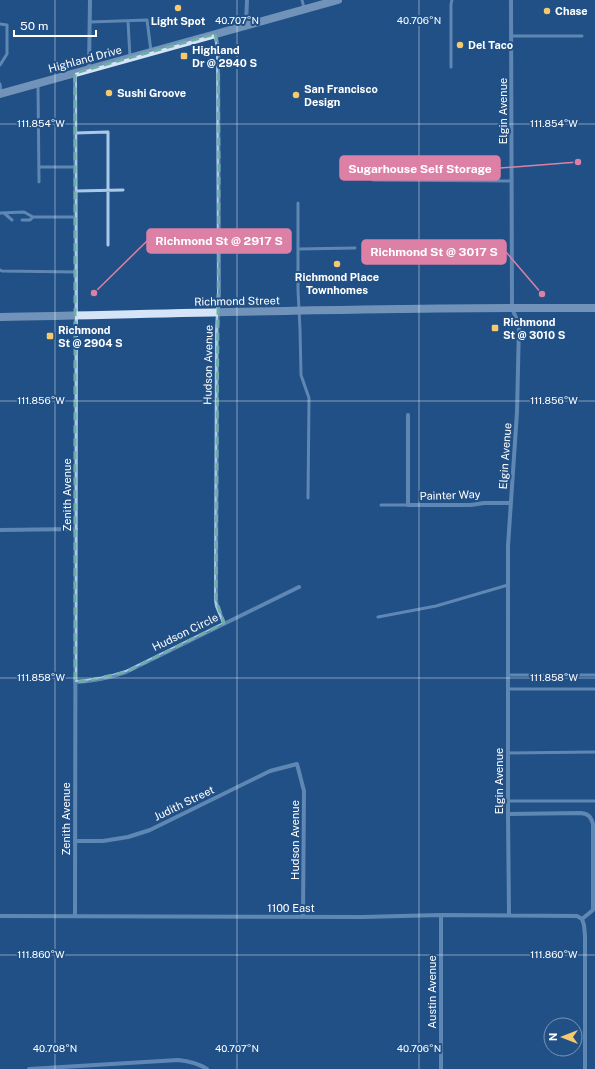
<svg xmlns="http://www.w3.org/2000/svg" width="595" height="1069" font-family="'Public Sans',sans-serif">
<style>
.lines{fill:none;stroke-linecap:round;stroke-linejoin:round}
.lane{stroke:#aac9e9;stroke-width:3}
.street{stroke:#aac9e9;stroke-width:4}
.secondary{stroke:#d5e5f7;stroke-width:8}
.marked{fill:none;stroke:#6fada8;stroke-width:3;stroke-dasharray:8 5;stroke-linejoin:round}
.ticks{fill:none;stroke:#fff;stroke-width:1;stroke-opacity:0.45}
.poi-dot{fill:#f6ca6c;stroke:#215086;stroke-width:1.5}
.labels{text-anchor:middle;dominant-baseline:central;stroke-width:4;stroke-linejoin:round;paint-order:stroke}
.poi-label{font-size:11px;font-weight:bold;fill:#fff;stroke:#215086;text-anchor:start}
.street-label{font-size:11px;fill:#fff;stroke:#215086}
.ticks-label{font-size:10px;text-anchor:middle;fill:#fff;stroke:#215086;stroke-width:4;stroke-linejoin:round;paint-order:stroke}
.leader{fill:none;stroke:#dd80a5;stroke-width:1.5}
.callout-dot{fill:#dd80a5;stroke:#215086;stroke-width:1.5}
.callout{fill:#dd80a5;stroke:#dd80a5;stroke-width:1.5}
.callout-label{font-size:12px;text-anchor:middle;font-weight:bold;fill:#fff}
</style>
<rect width="100%" height="100%" fill="#215086"/>
<g class="lines">
<path class="lane" d="M302,0L304,8
M128,21L130,58
M90,22L147,20L151,51
M0,24L7,25V54L0,65
M512,36H582
M451,67V4L452,0
M0,84L1,92
M38,85L39,182
M75,133L108,132V245
M39,167H75
M373,180L511,181
M75,191L123,190
M298,203V290L300,329L301,375L309,398L308,498
M0,213L24,212L33,217H75
M4,213L12,220
M22,220H30L33,217
M298,249L355,248
M0,270L2,271L76,272
M381,505H408
M378,617L436,606L508,585
M508,675H595
M508,689H595
M508,753L595,752
M508,801H595"/>
<path class="street" d="M246,25L247,0
M215,34L218,47L219,292L217,331L216,600L217,606L224,623
M89,69L90,0
M75,73L76,316L75,916
M408,415V505H471L484,503H511
M0,530L76,529
M75,682C93,681 109,678 126,672L299,587
M508,814L581,813C589,814 591,817 593,824V910L582,919
M75,841H103L128,837L150,830L270,771L297,764L304,791L303,917
M441,915V1069
M509,915L508,814V546L517,412L519,325L512,308L511,0
M0,916L362,917L441,915L577,916L582,919
M582,919L584,925L585,936V1069
M29,1069L178,1060C189,1061 198,1063 207,1069"/>
<path class="secondary" d="M0,94L338,0
M0,317C198,313 397,307 595,308"/>
</g>
<path d="M0 0H595V1069H0ZM215,34L218,47L219,171L216,600L224,623L126,672L86,681L75,682V73Z" fill="#215086" fill-opacity=".55" fill-rule="evenodd"/>
<path class="marked" d="M215,34L218,47L219,171L216,600L224,623L126,672L86,681L75,682V73Z"/>
<path class="ticks" d="M55,0V1069M237,0V1069M419,0V1069M0,124H595M0,401H595M0,678H595M0,955H595"/>
<g class="poi-dot">
<circle cx="178" cy="8" r="4"/>
<circle cx="547" cy="11" r="4"/>
<circle cx="460" cy="45" r="4"/>
<rect x="180" y="52" width="8" height="8" rx="2"/>
<circle cx="109" cy="93" r="4"/>
<circle cx="296" cy="95" r="4"/>
<circle cx="337" cy="264" r="4"/>
<rect x="491" y="324" width="8" height="8" rx="2"/>
<rect x="46" y="332" width="8" height="8" rx="2"/>
</g>
<g class="labels">
<g class="poi-label">
<text x="555" y="11">Chase</text>
<text x="178" y="21" text-anchor="middle">Light Spot</text>
<text x="468" y="45">Del Taco</text>
<text x="192" y="50">Highland<tspan x="192" dy="13">Dr @ 2940 S</tspan></text>
<text x="304" y="89">San Francisco<tspan x="304" dy="13">Design</tspan></text>
<text x="117" y="93">Sushi Groove</text>
<text x="337" y="277" text-anchor="middle">Richmond Place<tspan x="337" dy="13">Townhomes</tspan></text>
<text x="503" y="322">Richmond<tspan x="503" dy="13">St @ 3010 S</tspan></text>
<text x="58" y="330">Richmond<tspan x="58" dy="13">St @ 2904 S</tspan></text>
</g>
<g class="street-label">
<text transform="translate(85 59) rotate(-15)">Highland Drive</text>
<text transform="translate(503 111) rotate(-90)">Elgin Avenue</text>
<text transform="translate(237 301) rotate(-1)">Richmond Street</text>
<text transform="translate(208 365) rotate(-89)">Hudson Avenue</text>
<text transform="translate(505 456) rotate(-86)">Elgin Avenue</text>
<text transform="translate(67 495) rotate(-90)">Zenith Avenue</text>
<text transform="translate(450 495) rotate(-2)">Painter Way</text>
<text transform="translate(185 632) rotate(-26)">Hudson Circle</text>
<text transform="translate(499 781) rotate(-90)">Elgin Avenue</text>
<text transform="translate(184 803) rotate(-26)">Judith Street</text>
<text transform="translate(66 819) rotate(-90)">Zenith Avenue</text>
<text transform="translate(295 840) rotate(-90)">Hudson Avenue</text>
<text x="291" y="908">1100 East</text>
<text transform="translate(432 992) rotate(-90)">Austin Avenue</text>
</g>
</g>
<g class="ticks-label">
<text x="237" y="24">40.707°N</text>
<text x="419" y="24">40.706°N</text>
<text x="554" y="127">111.854°W</text>
<text x="41" y="127">111.854°W</text>
<text x="554" y="404">111.856°W</text>
<text x="41" y="404">111.856°W</text>
<text x="554" y="681">111.858°W</text>
<text x="41" y="681">111.858°W</text>
<text x="554" y="958">111.860°W</text>
<text x="41" y="958">111.860°W</text>
<text x="55" y="1052">40.708°N</text>
<text x="237" y="1052">40.707°N</text>
<text x="419" y="1052">40.706°N</text>
</g>
<path class="leader" d="M578 162L500 168M94 293L147 241M542 294L506 252"/>
<g class="callout-dot">
<circle cx="578" cy="162" r="4"/>
<circle cx="94" cy="293" r="4"/>
<circle cx="542" cy="294" r="4"/>
</g>
<g class="callout">
<rect x="340" y="156" width="160" height="24" rx="4"/>
<rect x="147" y="229" width="144" height="24" rx="4"/>
<rect x="362" y="240" width="144" height="24" rx="4"/>
</g>
<g class="callout-label">
<text x="420" y="173">Sugarhouse Self Storage</text>
<text x="219" y="245">Richmond St @ 2917 S</text>
<text x="434" y="256">Richmond St @ 3017 S</text>
</g>
<g transform="translate(563 1037) rotate(270)"><circle r="19" fill="#215086" stroke="#7a96b6"/>
<path d="M0-3L7 15L0 10L-7 15Z" fill="#f6ca6c"/>
<text y="-6" font-size="11" font-weight="bold" text-anchor="middle" fill="#ffffff">N</text>
</g>
<path d="M14 30v6h82v-6" fill="none" stroke="#ffffff" stroke-width="2"/>
<text x="20" y="30" font-size="12" fill="#ffffff" stroke="#215086" stroke-width="3" paint-order="stroke">50 m</text>
</svg>
